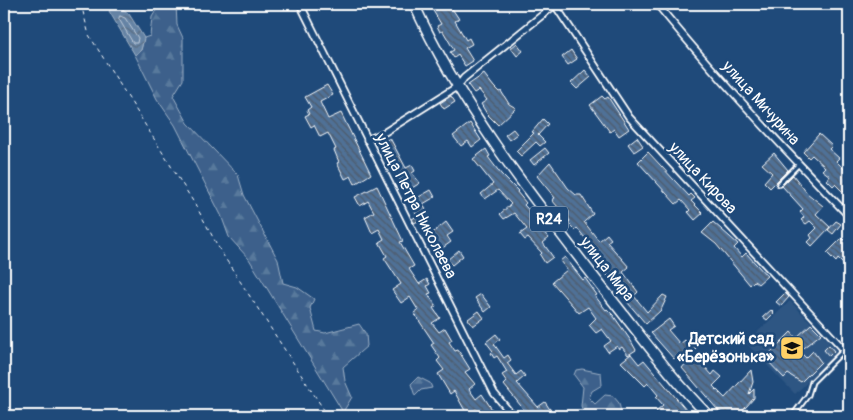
<svg xmlns="http://www.w3.org/2000/svg" width="853" height="420" font-family="Pangolin,sans-serif">
<style>
.built{fill:#2e5683}
.forest{fill:url(#forest-firs);stroke:#9eb0c5}
.water{fill:url(#water-waves);stroke:#a3b5c8}
.lines{fill:none;stroke-linecap:round;stroke-linejoin:round}
.shore{stroke:#c1cddb;stroke-width:1}
.building{fill:url(#building-back-hatch);stroke:#fff}
.service-casing{stroke:#fff;stroke-width:7}
.minor-casing{stroke:#fff;stroke-width:9}
.primary-casing{stroke:#fff;stroke-width:12}
.path{stroke:#fff;stroke-width:1;stroke-dasharray:4 4;stroke-linecap:butt}
.service{stroke:#1f4a7a;stroke-width:3}
.minor{stroke:#1f4a7a;stroke-width:5.5}
.primary{stroke:#1f4a7a;stroke-width:9}
.labels{text-anchor:middle;dominant-baseline:central;stroke-width:5;stroke-linejoin:round;paint-order:stroke}
.shield{fill:#1f4a7a;stroke:#bcc9d7;stroke-width:1}
.shield-label{font-size:15px;font-weight:bold;fill:#fff}
.street-label{font-size:16px;fill:#fff;stroke:#1f4a7a}
.poi-label{font-size:16px;font-weight:bold;fill:#fff;stroke:#1f4a7a;text-anchor:end}
</style>
<defs>
<pattern id="forest-firs" width="22" height="20" patternUnits="userSpaceOnUse" patternTransform="scale(1.25)"><rect width="22" height="20" fill="#3c618b"/><path d="M5 1l3.5 6h-7zM16 11l3.5 6h-7z" fill="#59799c"/></pattern>
<pattern id="water-waves" width="16" height="10" patternUnits="userSpaceOnUse" patternTransform="scale(1.25)"><rect width="16" height="10" fill="#6583a4"/><path d="M0 5q4-4 8 0t8 0" fill="none" stroke="#5b6d81"/></pattern>
<pattern id="building-back-hatch" width="6" height="6" patternUnits="userSpaceOnUse" patternTransform="scale(1.25)"><rect width="6" height="6" fill="#507197"/><path d="M-1 5l2 2M0 0l6 6M5-1l2 2" fill="none" stroke="#4e5b6a"/></pattern>
</defs>
<rect width="100%" height="100%" fill="#1f4a7a"/>
<filter id="ink" filterUnits="userSpaceOnUse"><feTurbulence type="fractalNoise" baseFrequency=".02" numOctaves="2"/><feDisplacementMap in="SourceGraphic" scale="10" xChannelSelector="R" yChannelSelector="G"/><feConvolveMatrix kernelMatrix="1 2 1 2 8 2 1 2 1" color-interpolation-filters="sRGB"/></filter>
<g filter="url(#ink)">
<path class="built" d="M790,301L839,352L795,394L746,343Z"/>
<path class="forest" d="M160,4H176L177,25L183,38V80L173,96L188,123L238,175L244,195L278,260L283,283L297,287L314,299L310,308L316,331L325,333L359,324L366,334L367,346L343,367L345,381L352,397L343,412L249,259L229,237L221,215L175,125L157,99L135,55L141,50L144,38L150,36L152,17Z
M582,369L601,373L602,385L592,391L589,398L595,404L605,395L613,396L619,403L621,412L612,416L584,414L581,406L583,387L574,375L576,370Z
M418,377L430,383L432,388L421,390L415,396L411,384Z"/>
<path class="water" d="M118,5L129,14L144,38L141,50L135,55L109,11L114,6Z"/>
<g class="lines">
<path class="shore" d="M120,16L125,18L138,38L137,43H133L119,19Z"/>
</g>
<path class="building" d="M429,4H457L451,7L459,19L455,21L466,40L469,38L472,44L465,48L473,61L465,66L458,55L454,58L450,52L454,50L443,31L440,32L437,26L441,24Z
M529,4H543L534,10Z
M517,43L523,51L517,56L511,48Z
M571,50L577,59L568,65L562,57Z
M585,70L591,77L577,89L571,83Z
M484,74L494,87L499,92L501,91L509,104L516,108L498,125L487,114L481,104L487,100L479,90L474,93L468,85Z
M327,85L333,95L320,102L328,119L341,113L371,174L355,184L351,176L345,179L337,163L339,162L334,150L336,149L328,133L320,137L314,125L311,127L305,116L309,114L307,110L311,107L305,97Z
M451,96L455,102L444,109L440,103Z
M602,96L605,99L608,97L629,129L619,136L614,129L610,132L590,105Z
M543,119L548,124L538,135L545,142L540,146L536,142L521,156L516,151L534,133L532,132Z
M470,123L481,140L472,147L468,141L461,146L453,136Z
M513,129L517,134L509,140L505,135Z
M819,134L832,146L829,149L839,158L836,161L849,174V190L847,188L843,192L835,184L833,186L827,180L830,176L822,170L825,167L812,155L809,158L803,152Z
M637,137L643,146L634,152L628,144Z
M390,138L406,168L412,165L415,171L412,173L420,183L412,188L404,178L400,180L386,161L388,160L379,144Z
M545,148L549,153L534,165L530,160Z
M486,149L490,156L488,157L501,174L518,191L517,192L526,203L524,205L544,226L541,229L549,238L543,243L553,257L545,263L540,255L542,253L528,238L525,240L520,234L527,229L514,213L504,219L500,214L511,204L498,190L485,199L481,194L493,184L473,159Z
M648,152L689,196L691,194L695,198L691,201L703,213L695,220L688,212L690,210L681,200L676,204L638,162Z
M774,153L788,170L770,188L764,182L772,173L762,164Z
M550,162L568,188L576,195H581L593,214L584,222L599,241L607,234L611,239L607,242L629,267L623,272L638,292L634,296L647,312L663,295L667,297L661,310L646,324L622,296L625,293L612,277L610,279L605,272L608,270L589,250L592,247L577,228L575,230L568,223L570,221L552,200L555,198L537,176Z
M793,175L807,193L823,206L816,214L830,227L812,246L808,242L812,238L810,235L817,228L810,221L806,224L801,220L804,217L800,212L803,209L782,186Z
M377,186L403,241L400,242L414,266L409,269L419,284L427,279L430,284L427,286L431,293L428,294L436,306L433,308L440,318L432,323L439,332L445,328L448,333L452,340L449,342L455,351L458,350L470,369L465,372L475,384L469,389L476,399L482,394L495,414L492,416H482L476,409L468,416L454,391L450,394L438,374L444,370L437,361L440,358L431,345L434,343L414,313L418,310L410,297L401,303L392,290L401,284L384,258L387,256L379,242L384,239L379,229L372,233L365,217L374,212L368,201L360,206L355,197Z
M431,190L435,197L423,204L429,216L414,223L412,219L417,216L410,202Z
M836,221L841,224L833,234L828,230Z
M446,222L453,232L447,236L451,242L441,249L429,236Z
M713,222L738,244L734,248L742,257L746,253L767,276L758,284L754,281L750,285L716,244L702,233Z
M842,238L849,246V270L838,259L836,262L827,253Z
M459,250L463,256L452,265L447,260Z
M565,257L583,280L585,278L597,295L595,296L606,310L607,309L613,315L631,341L636,350L628,355L622,347L619,349L617,346L608,352L604,346L611,341L602,329L596,333L589,325L596,318L588,307L579,313L552,282L567,270L560,261Z
M785,293L789,297L781,306L776,302Z
M481,294L491,307L485,312L475,298Z
M771,310L774,313L767,320L763,317Z
M479,311L484,318L473,326L468,319Z
M669,319L674,326L668,330L680,344L685,340L690,346L697,339L701,343L692,352L712,375L715,371L722,377L713,386L725,398L751,370L753,382L749,394L754,389V398L738,416H725L717,409L682,368L687,362L679,354L674,359L651,333Z
M811,324L821,334L799,351L806,358L813,351L821,362L801,382L788,374L784,378L765,358L791,332L796,338Z
M496,334L500,339L494,344L504,358L508,355L511,360L507,363L516,375L521,371L525,376L517,383L538,407L545,402L551,411L544,416H529L504,385L507,382L502,375L507,372L497,356L494,358L491,353L493,351L486,342Z
M829,345L834,351L829,356L824,350Z
M631,354L639,364L644,360L687,411L681,416H677L673,413L670,416H661L656,411L663,405L656,397L658,395L648,383L645,386L621,362Z"/>
<g class="lines">
<defs>
<path id="service" d="M779,184L799,164
M794,414L808,395L812,382L844,350"/>
<path id="minor" d="M300,4L494,393L513,416
M657,4C717,78 783,148 849,216
M555,5L629,117L849,355
M367,140L385,132L458,86L464,78L556,4"/>
<path id="primary" d="M414,4C461,108 535,201 605,291C639,333 671,378 709,416"/>
</defs>
<use href="#service" class="service-casing"/>
<use href="#minor" class="minor-casing"/>
<use href="#primary" class="primary-casing"/>
<path class="path" d="M81,4L89,35L196,206L221,252L328,416"/>
<use href="#service" class="service"/>
<use href="#minor" class="minor"/>
<use href="#primary" class="primary"/>
</g>
</g>
<defs>
<symbol id="school-square" viewBox="-11 -11 22 22"><rect x="-9" y="-9" width="18" height="18" rx="4" fill="#ffd166" stroke="#1f4a7a"/><path d="M0-5L7-2L0 1L-7-2ZM-4 1L0 2.5L4 1V4Q0 6-4 4Z" fill="#111"/></symbol>
</defs>
<g fill-rule="evenodd">
<use href="#school-square" x="778" y="334" width="28" height="28"/>
</g>
<g class="labels">
<rect class="shield" x="530" y="206.5" width="38" height="25" rx="4"/>
<g class="shield-label">
<text x="549" y="219">R24</text>
</g>
<g class="street-label">
<text transform="translate(761 103) rotate(48)">улица Мичурина</text>
<text transform="translate(703 178) rotate(47)">улица Кирова</text>
<text transform="translate(416 206) rotate(63)">улица Петра Николаева</text>
<text transform="translate(607 269) rotate(52)">улица Мира</text>
</g>
<g class="poi-label">
<text x="774" y="339">Детский сад<tspan x="774" dy="18">«Берёзонька»</tspan></text>
</g>
</g>
<rect width="853" height="420" fill="none" stroke="#1f4a7a" stroke-width="20"/>
<rect x="10" y="10" width="833" height="400" fill="none" stroke="#fff" stroke-width="2" filter="url(#ink)"/>
</svg>
